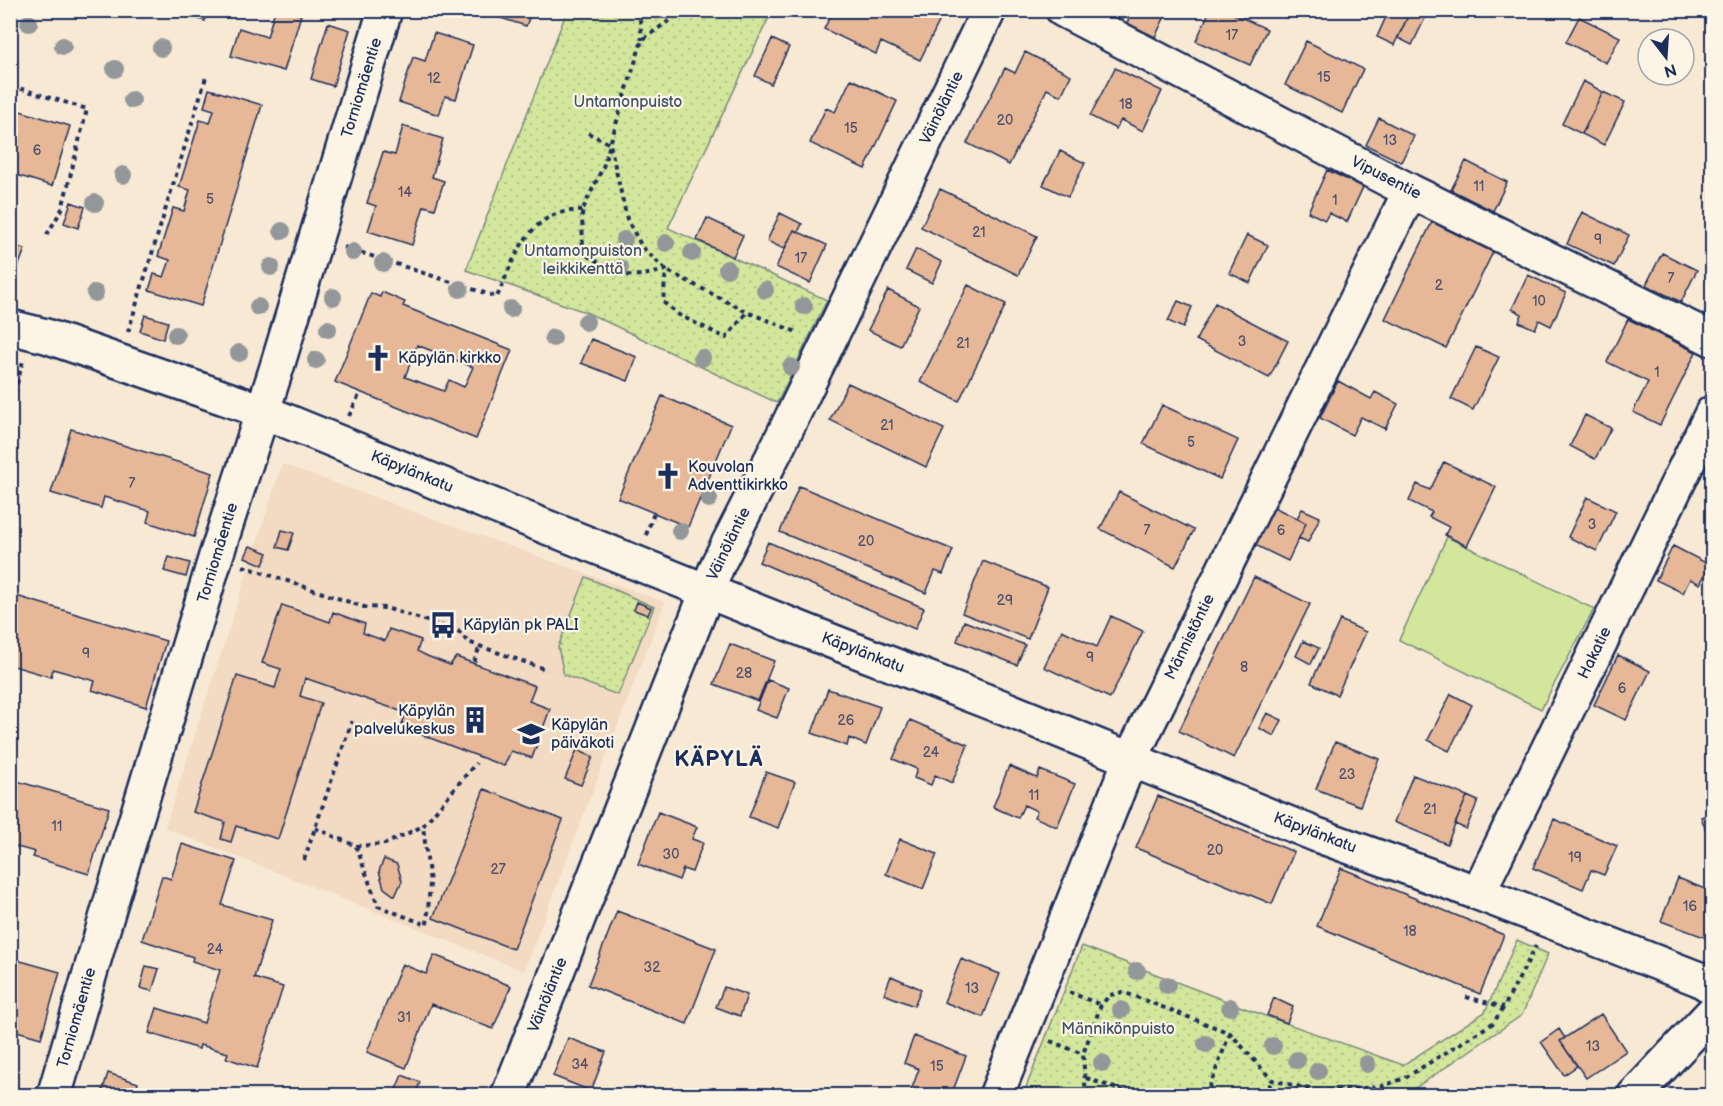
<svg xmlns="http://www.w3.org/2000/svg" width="1723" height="1106" font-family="'Balsamiq Sans',sans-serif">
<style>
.built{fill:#f3dac2}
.grass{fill:#d3e79c;stroke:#778b7d;stroke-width:1.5}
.park{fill:url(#park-dots);stroke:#778b7d;stroke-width:1.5}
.building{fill:#e7b897;stroke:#1b2f5e;stroke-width:1.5;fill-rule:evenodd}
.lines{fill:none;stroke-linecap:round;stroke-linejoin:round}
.street-casing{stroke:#1b2f5e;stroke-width:38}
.path{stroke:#1b2f5e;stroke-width:4;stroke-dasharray:4.5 4.5;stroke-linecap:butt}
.street{stroke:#fcf5e5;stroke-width:33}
.tree{fill:#93979a}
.labels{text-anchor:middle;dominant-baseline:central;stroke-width:4.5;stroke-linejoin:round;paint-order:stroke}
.number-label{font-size:14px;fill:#4e516c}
.street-label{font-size:16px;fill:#1b2f5e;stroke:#fcf5e5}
.park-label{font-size:16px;fill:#40546a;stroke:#fcf5e5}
.poi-label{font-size:16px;fill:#1b2f5e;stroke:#fcf5e5;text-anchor:start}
.district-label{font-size:22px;font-weight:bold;letter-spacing:1.5px;fill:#1b2f5e;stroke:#fcf5e5}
</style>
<defs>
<pattern id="park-dots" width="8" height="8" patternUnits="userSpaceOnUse" patternTransform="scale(1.5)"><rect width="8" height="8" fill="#d3e79c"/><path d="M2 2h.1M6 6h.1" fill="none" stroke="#b5c689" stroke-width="1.8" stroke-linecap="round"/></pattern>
</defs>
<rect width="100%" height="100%" fill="#f8e9d5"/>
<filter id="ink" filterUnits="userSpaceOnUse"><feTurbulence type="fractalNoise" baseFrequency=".0167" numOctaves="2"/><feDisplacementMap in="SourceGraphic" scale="12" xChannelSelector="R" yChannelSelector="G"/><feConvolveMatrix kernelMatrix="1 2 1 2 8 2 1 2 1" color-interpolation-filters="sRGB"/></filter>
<g filter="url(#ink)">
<path class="built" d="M282,464L665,602L524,971L165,828Z"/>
<path class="grass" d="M1447,537L1594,609L1541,709L1399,640Z"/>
<path class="park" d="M567,11H772L668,228L827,300L777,403L588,313L466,270Z
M586,577L654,607L618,695L564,675L558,647Z
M1517,940L1548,954L1522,1015L1405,1095H1023L1082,946L1263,1015L1403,1065L1485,1012Z"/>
<path class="building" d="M169,10H208L205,21Z
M275,10H287L301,15L284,71L231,56L239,28L267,37Z
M501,10H532L526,26L498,17Z
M823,10H926L941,18L920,60L881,42L876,54L824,29L831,15Z
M1134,10H1168L1155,37L1127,23Z
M1210,10H1225L1267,29L1250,65L1196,41Z
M1389,10H1411L1394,45L1377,37Z
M1411,10H1429L1412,45L1398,38Z
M1579,17L1620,37L1606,63L1566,42Z
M328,23L350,30L333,86L311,79Z
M434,33L473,45L456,99L445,96L439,115L399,102L413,57L425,61Z
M772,39L789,47L771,84L755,76Z
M1306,41L1363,69L1342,113L1285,85Z
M1025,52L1071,75L1061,96L1047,89L1009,165L967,143L1005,68L1015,73Z
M1115,68L1162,91L1143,131L1121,120L1116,129L1090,116Z
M851,79L897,101L865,169L810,143L826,108L835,112Z
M1583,81L1603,92L1582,134L1562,124Z
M209,89L262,105L201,306L149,290L154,274L164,277L170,260L158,256L173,208L184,211L190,190L179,187L200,120L210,123L214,110L204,107Z
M1603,92L1625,102L1604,145L1582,134Z
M10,108L70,126L52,186L10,173Z
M1379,118L1414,136L1401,162L1366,145Z
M403,126L443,139L432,177L444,181L435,209L424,206L412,245L368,231L376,206L367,203L383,152L395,155Z
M1060,151L1085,163L1068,197L1043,185Z
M1466,161L1507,182L1493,211L1451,190Z
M1327,170L1363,187L1347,222L1329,213L1325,220L1308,212Z
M940,189L1037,236L1018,275L921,227Z
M71,202L85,207L78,228L64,223Z
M1582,212L1629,235L1614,266L1567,244Z
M780,213L802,224L798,232L794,230L784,249L767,241Z
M707,218L743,235L733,257L697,240Z
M1432,222L1493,252L1446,348L1385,319Z
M794,230L827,245L810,283L776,267Z
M1247,235L1268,245L1250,283L1229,273Z
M10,245L25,249L17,270L10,268Z
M916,249L942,262L932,283L906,270Z
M1662,253L1697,270L1681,302L1646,285Z
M1528,275L1566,293L1551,326L1539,320L1535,329L1519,322L1522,314L1512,309Z
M968,285L1006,304L959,401L920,382Z
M888,290L919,306L900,346L868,330Z
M382,292L405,302L403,306L512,350L476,439L335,382L371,293L380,297ZM417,345L473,367L464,387L449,380L444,391L405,377Z
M1178,301L1192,307L1183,328L1168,321Z
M1215,303L1288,341L1269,378L1196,340Z
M145,315L168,322L163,339L140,331Z
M1628,319L1696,352L1660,425L1633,412L1648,382L1607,362Z
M591,339L637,357L628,381L581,363Z
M1476,347L1499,357L1473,410L1451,399Z
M1338,381L1371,399L1375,392L1398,404L1385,429L1361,417L1352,435L1320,418Z
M848,383L944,429L926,467L830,420Z
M662,396L731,425L688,527L618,498Z
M1162,405L1238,440L1220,479L1143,444Z
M1585,415L1611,428L1595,459L1570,446Z
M71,429L213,473L194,537L147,522L150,511L104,497L101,508L51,493Z
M1444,462L1496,487L1467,546L1445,535L1449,527L1429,517L1432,512L1409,501L1417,484L1430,490Z
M799,486L953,550L943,574L935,571L926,593L780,532Z
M1119,492L1194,530L1175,567L1100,529Z
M1587,497L1616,511L1597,551L1568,537Z
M1272,506L1306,523L1288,561L1253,544Z
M1302,509L1320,517L1308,542L1299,538L1306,523L1297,518Z
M282,530L294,533L288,550L277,547Z
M768,542L924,608L915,629L759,562Z
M250,546L268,553L263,565L245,557Z
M1673,546L1710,565L1700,584L1690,579L1683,593L1656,580Z
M169,557L190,563L186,577L164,571Z
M983,561L1048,587L1028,639L962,613Z
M1254,577L1310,604L1234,758L1179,731Z
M13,595L166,641L146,707L92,690L95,681L53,669L51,677L10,665V602Z
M637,602L651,608L648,615L634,610Z
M282,605L330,622L333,612L365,624L363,633L385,641L389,629L421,640L417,651L427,656L450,665L456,657L535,686L529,701L550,709L532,758L511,751L504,766L401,727L406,713L305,678L300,696L321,703L278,839L236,826L231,842L221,839L225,822L193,812L237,676L275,688L281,669L262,663Z
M1111,616L1143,631L1110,698L1044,667L1062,630L1097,647Z
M1340,620L1366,632L1337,695L1311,683Z
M964,621L1025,645L1017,665L957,641Z
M1303,641L1319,648L1311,664L1296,656Z
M730,644L774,661L758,701L714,684Z
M1618,655L1650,671L1626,720L1594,705Z
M768,680L789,688L777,718L756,710Z
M828,689L880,707L866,745L849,738L847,746L812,733Z
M1451,694L1472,705L1449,751L1428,740Z
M1267,713L1282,720L1274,736L1259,728Z
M910,720L968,745L952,783L935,775L931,785L914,778L917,769L893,759Z
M1335,742L1379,759L1360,806L1316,789Z
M577,750L593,757L581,785L565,779Z
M1009,766L1037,778L1040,770L1075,784L1057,827L1034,817L1037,811L1024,805L1018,818L993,807Z
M766,772L795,782L778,828L749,817Z
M1413,775L1467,796L1447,844L1394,822Z
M10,779L109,808L89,874L33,857L35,852L10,845Z
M484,789L563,820L513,949L433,918Z
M1158,796L1294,852L1272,904L1136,848Z
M1467,796L1478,801L1466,829L1455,824Z
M658,812L697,827L692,839L703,843L692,872L683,869L679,880L638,864Z
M1712,813V847L1701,817Z
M1554,819L1617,846L1604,875L1591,870L1583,889L1533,868Z
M900,839L937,854L923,889L886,874Z
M182,844L236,861L222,905L272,920L254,978L283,987L257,1068L226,1058L228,1053L200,1045L199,1049L149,1033L157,1008L204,1023L220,970L192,961L193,957L142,940L162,876L171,879Z
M384,859L397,864L402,881L395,896L384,888L379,871Z
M1341,868L1504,935L1480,994L1317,926Z
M1678,878L1712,892V940L1661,921Z
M617,911L716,949L687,1024L588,985Z
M434,955L511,986L493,1029L431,1004L406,1068L367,1052L402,964L426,974Z
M10,958L60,972L41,1038L10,1029Z
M961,959L1000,974L983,1017L944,1002Z
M146,966L159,969L152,991L140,988Z
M891,976L921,989L914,1006L884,994Z
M724,987L747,995L740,1016L716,1007Z
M1274,998L1293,1007L1287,1023L1267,1015Z
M1601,1014L1626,1051L1586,1078L1560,1041Z
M1559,1029L1565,1038L1560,1041L1577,1066L1564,1075L1541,1042Z
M914,1036L966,1056L951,1096H909L919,1069L904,1063Z
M568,1038L606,1052L591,1091L553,1076Z
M108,1073L138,1083L135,1096H101Z
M402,1075L420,1082L415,1096L396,1089Z"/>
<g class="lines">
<defs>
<path id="street" d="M1063,10L1410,191L1712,339
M10,327L46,336L262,411L534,522L834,642L999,706L1317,835L1478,893L1699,979L1712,987
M1478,893L1712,413
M54,1096L110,905L216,556L276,370L385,10
M508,1096L718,564L779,444L989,10
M996,1096L1130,760L1410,191
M1634,1096L1712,1013"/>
</defs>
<use href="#street" class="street-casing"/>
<path class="path" d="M639,10L642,40
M684,10L642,40L610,144L627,219L642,247L666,270L747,312L799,333
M12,86L87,109L62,209L45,238
M588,133L610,144L603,167L582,211L583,253C619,275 623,281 666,270L663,302L679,315L726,338L747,312
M344,247L497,297C514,258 530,207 582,211
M128,332L206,77
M10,410L23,361
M349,416L359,395L358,391
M646,535L654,513
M243,566L364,607L386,608L458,631L468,642L547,670
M474,662L480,646
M315,828L356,846L378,906L427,925L430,883L423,826L476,763
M356,846L385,844L423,826
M304,860L352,721
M1069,992L1101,1005
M1466,997L1504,1007
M1050,1041L1083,1054
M1086,1078L1137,1096
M1086,1096L1083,1054L1101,1005L1110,995L1123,992L1230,1033L1272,1080L1317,1091
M1206,1096L1230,1033
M1265,1096L1272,1080
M1300,1096L1317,1091L1380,1087L1405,1078L1493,1023L1504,1007L1536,946"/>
<use href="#street" class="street"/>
</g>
<g class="tree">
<circle cx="29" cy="23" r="9"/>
<circle cx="63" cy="46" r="9"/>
<circle cx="161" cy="48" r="9"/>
<circle cx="115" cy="69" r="9"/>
<circle cx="132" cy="100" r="9"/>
<circle cx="123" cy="175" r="9"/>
<circle cx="95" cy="203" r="9"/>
<circle cx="282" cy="231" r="9"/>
<circle cx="624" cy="240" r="9"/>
<circle cx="666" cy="243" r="9"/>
<circle cx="353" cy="252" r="9"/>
<circle cx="692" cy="253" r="9"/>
<circle cx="383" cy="263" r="9"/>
<circle cx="271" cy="267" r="9"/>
<circle cx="620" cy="268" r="9"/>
<circle cx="727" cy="269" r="9"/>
<circle cx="460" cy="289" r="9"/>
<circle cx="765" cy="290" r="9"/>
<circle cx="95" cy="293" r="9"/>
<circle cx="333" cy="297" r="9"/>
<circle cx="804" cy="306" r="9"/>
<circle cx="258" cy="307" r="9"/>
<circle cx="511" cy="309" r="9"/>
<circle cx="586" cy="322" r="9"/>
<circle cx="328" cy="329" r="9"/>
<circle cx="176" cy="335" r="9"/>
<circle cx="553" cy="338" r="9"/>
<circle cx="239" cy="353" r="9"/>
<circle cx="702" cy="358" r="9"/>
<circle cx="316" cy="360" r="9"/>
<circle cx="791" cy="367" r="9"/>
<circle cx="709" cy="499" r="9"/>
<circle cx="680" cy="531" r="9"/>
<circle cx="1137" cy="971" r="9"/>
<circle cx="1167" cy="985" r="9"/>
<circle cx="1230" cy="1007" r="9"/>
<circle cx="1121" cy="1010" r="9"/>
<circle cx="1206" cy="1044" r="9"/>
<circle cx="1273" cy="1046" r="9"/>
<circle cx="1297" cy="1060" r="9"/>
<circle cx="1102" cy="1063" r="9"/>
<circle cx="1367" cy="1064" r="9"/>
<circle cx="1318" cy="1071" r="9"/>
</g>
</g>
<defs>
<symbol id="church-bare" viewBox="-9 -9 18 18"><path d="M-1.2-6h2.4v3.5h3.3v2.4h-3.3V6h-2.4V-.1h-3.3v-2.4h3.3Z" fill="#1b2f5e" stroke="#fcf5e5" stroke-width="2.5" paint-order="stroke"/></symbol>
<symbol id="bus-bare" viewBox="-9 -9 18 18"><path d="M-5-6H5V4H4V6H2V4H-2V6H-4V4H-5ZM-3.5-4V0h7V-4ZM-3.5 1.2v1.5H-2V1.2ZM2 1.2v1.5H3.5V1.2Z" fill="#1b2f5e" stroke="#fcf5e5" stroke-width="2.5" paint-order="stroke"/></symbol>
<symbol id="building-bare" viewBox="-9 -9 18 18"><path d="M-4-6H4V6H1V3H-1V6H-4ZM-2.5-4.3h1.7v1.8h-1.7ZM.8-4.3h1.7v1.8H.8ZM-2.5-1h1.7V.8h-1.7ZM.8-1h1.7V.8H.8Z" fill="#1b2f5e" stroke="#fcf5e5" stroke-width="2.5" paint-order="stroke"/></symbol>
<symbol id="school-bare" viewBox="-9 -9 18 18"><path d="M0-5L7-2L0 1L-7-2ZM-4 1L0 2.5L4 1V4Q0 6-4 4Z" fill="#1b2f5e" stroke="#fcf5e5" stroke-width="2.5" paint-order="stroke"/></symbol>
</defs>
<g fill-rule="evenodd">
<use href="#church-bare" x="359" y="339" width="38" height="38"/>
<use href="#church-bare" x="649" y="457" width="38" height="38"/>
<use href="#bus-bare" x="424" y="606" width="38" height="38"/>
<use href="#building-bare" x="456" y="701" width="38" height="38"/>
<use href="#school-bare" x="512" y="715" width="38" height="38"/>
</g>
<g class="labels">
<g class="number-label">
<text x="1232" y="35">17</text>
<text x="1324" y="77">15</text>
<text x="434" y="78">12</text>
<text x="1126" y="104">18</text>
<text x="1005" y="120">20</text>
<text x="851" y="128">15</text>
<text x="1390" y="140">13</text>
<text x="37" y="150">6</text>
<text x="1479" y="186">11</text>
<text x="405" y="192">14</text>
<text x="210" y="199">5</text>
<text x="1335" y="200">1</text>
<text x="979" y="232">21</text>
<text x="1598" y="239">9</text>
<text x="801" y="258">17</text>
<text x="1671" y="278">7</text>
<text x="1439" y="285">2</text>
<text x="1539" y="301">10</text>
<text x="1242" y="341">3</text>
<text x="963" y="343">21</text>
<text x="1657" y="372">1</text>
<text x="887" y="425">21</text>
<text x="1191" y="442">5</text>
<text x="132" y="483">7</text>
<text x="1592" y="524">3</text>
<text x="1147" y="530">7</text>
<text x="1281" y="530">6</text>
<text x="866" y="541">20</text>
<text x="1005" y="600">29</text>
<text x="86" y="653">9</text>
<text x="1090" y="657">9</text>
<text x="1244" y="667">8</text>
<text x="744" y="673">28</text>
<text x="1622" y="688">6</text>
<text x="846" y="720">26</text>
<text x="931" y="752">24</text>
<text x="1347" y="774">23</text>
<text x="1034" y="795">11</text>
<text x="1430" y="809">21</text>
<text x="57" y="826">11</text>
<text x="1215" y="850">20</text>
<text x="671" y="854">30</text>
<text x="1575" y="857">19</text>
<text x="498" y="869">27</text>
<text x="1690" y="906">16</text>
<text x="1410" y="931">18</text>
<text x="215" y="949">24</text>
<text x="652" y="967">32</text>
<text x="972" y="988">13</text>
<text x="404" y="1017">31</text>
<text x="1593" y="1046">13</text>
<text x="580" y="1064">34</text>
<text x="937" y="1066">15</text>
</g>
<g class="street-label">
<text transform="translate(362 88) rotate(-73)">Torniomäentie</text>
<text transform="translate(942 108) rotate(-64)">Väinöläntie</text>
<text transform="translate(1386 178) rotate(27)">Vipusentie</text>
<text transform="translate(412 472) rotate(22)">Käpylänkatu</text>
<text transform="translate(729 544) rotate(-64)">Väinöläntie</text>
<text transform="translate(218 553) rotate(-73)">Torniomäentie</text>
<text transform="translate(1190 637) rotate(-64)">Männistöntie</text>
<text transform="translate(863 653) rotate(21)">Käpylänkatu</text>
<text transform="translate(1595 653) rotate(-64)">Hakatie</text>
<text transform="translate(1315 833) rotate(21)">Käpylänkatu</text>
<text transform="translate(548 995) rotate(-68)">Väinöläntie</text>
<text transform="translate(77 1018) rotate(-74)">Torniomäentie</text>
</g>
<g class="park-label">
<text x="628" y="102">Untamonpuisto</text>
<text x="583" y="251">Untamonpuiston<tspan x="583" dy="18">leikkikenttä</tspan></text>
<text x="1118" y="1029">Männikönpuisto</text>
</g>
<g class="poi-label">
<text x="398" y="358">Käpylän kirkko</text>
<text x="688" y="467">Kouvolan<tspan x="688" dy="18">Adventtikirkko</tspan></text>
<text x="463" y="625">Käpylän pk PALI</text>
<text x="455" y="711" text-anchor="end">Käpylän<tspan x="455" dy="18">palvelukeskus</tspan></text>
<text x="551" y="725">Käpylän<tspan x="551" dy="18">päiväkoti</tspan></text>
</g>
<g class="district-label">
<text x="719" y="759">KÄPYLÄ</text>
</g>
</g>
<rect width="1723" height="1106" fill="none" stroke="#fcf5e5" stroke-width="36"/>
<rect x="18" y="18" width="1687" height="1070" fill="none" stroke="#1b2f5e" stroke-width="2" filter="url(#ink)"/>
<g transform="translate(1666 57) rotate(163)"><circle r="28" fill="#fcf5e5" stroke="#a2a6af" stroke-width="1.5"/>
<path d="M0-4.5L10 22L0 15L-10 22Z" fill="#1b2f5e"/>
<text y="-9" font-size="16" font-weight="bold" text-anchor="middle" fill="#1b2f5e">N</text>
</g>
</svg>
